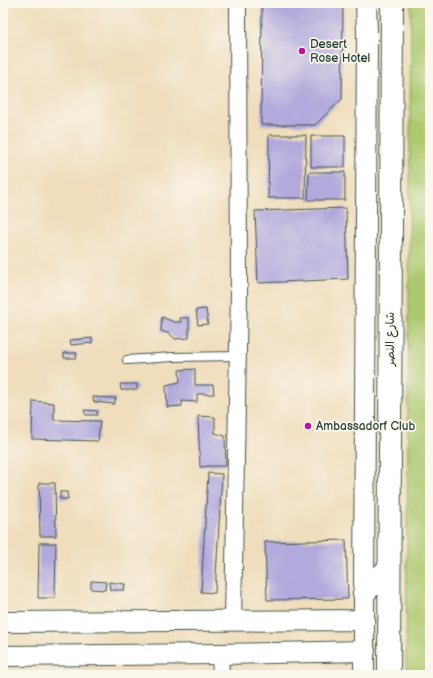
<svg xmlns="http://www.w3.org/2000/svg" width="433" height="678" font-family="'Balsamiq Sans','Playpen Sans Arabic',sans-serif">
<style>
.green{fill:#adc96f;stroke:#668352}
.building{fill:#b2a9dc}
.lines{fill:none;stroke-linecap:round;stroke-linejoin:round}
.service-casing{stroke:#3e5548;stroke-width:10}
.minor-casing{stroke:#3e5548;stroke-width:18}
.tertiary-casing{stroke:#3e5548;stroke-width:22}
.primary-casing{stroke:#3e5548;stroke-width:24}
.service{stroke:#fff;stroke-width:8}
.minor{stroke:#fff;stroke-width:16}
.tertiary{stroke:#fff;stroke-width:20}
.primary{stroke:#fff;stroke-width:22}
.poi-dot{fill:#b5179e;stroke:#fbf7ec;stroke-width:1.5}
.labels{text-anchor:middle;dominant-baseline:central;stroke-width:3.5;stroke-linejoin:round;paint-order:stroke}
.poi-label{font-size:12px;fill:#1f3d34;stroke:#fbf7ec;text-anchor:start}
.street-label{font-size:12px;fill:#1f3d34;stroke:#fbf7ec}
</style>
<rect width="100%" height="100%" fill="#fbf7ec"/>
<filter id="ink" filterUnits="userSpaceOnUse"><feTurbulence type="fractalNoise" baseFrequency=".025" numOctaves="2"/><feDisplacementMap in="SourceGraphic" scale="8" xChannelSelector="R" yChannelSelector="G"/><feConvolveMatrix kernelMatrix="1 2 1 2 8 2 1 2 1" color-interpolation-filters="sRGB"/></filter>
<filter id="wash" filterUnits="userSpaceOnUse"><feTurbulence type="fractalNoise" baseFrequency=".012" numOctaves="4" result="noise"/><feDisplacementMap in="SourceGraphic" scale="16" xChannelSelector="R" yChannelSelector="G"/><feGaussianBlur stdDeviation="0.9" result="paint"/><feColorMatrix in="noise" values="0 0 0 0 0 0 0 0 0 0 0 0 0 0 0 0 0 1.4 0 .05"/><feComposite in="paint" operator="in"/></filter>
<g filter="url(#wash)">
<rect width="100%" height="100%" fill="#efddbc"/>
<path class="green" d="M411,3H430V675H406Z"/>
<g id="blocks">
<path class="building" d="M262,3H343L342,99L315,125H261Z
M269,135H306L305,198H268Z
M311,136H345V167H311Z
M309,172H345V200H308Z
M346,208L348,279L258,283L255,211Z
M206,309L208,324L198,325L196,310Z
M162,317L174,322H181L180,318H189V338L175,339L170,334L161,331Z
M92,338V343L71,345L70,340Z
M64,353H77L76,358H64Z
M195,369V385H213L214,394H197V402L182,401V406L167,407L166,385L180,382L179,370Z
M120,384H137V390H121Z
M93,397L116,398L114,404L94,402Z
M33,401L54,403V420L100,421L98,441L32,439Z
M84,410L98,411L97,415H86Z
M198,416L215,417V433L225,436L226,466H209L200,467Z
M208,473L222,474L215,593L201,592Z
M39,483H55L56,536H40Z
M60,492H67L68,499H60Z
M346,540L348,599L267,600L265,542Z
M39,543H56L55,598H38Z
M91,581L106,582L105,590L91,589Z
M109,582L125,584L124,590H110Z"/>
</g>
</g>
<g filter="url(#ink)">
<use href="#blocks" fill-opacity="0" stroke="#3e5548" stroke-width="1"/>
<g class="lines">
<defs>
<path id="service" d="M127,360L173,357L238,356"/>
<path id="minor" d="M233,621L239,292L238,3
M220,654L221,675"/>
<path id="tertiary" d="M3,622L365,620
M3,656L220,654L365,651
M364,675V593L367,32L366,3"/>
<path id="primary" d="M364,593L389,568
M389,675L392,3"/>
</defs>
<use href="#service" class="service-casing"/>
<use href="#minor" class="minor-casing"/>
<use href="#tertiary" class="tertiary-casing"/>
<use href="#primary" class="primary-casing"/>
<use href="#service" class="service"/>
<use href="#minor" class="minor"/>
<use href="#tertiary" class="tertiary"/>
<use href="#primary" class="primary"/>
</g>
</g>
<g class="poi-dot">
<circle cx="302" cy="51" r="4"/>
<circle cx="308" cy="426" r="4"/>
</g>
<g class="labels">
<g class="poi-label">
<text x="310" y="44">Desert<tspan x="310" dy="14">Rose Hotel</tspan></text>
<text x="316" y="426">Ambassadorf Club</text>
</g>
<g class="street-label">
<text transform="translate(390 339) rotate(-90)">شارع النصر</text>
</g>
</g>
<rect width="433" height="678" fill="none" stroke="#fbf7ec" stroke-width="16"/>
</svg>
